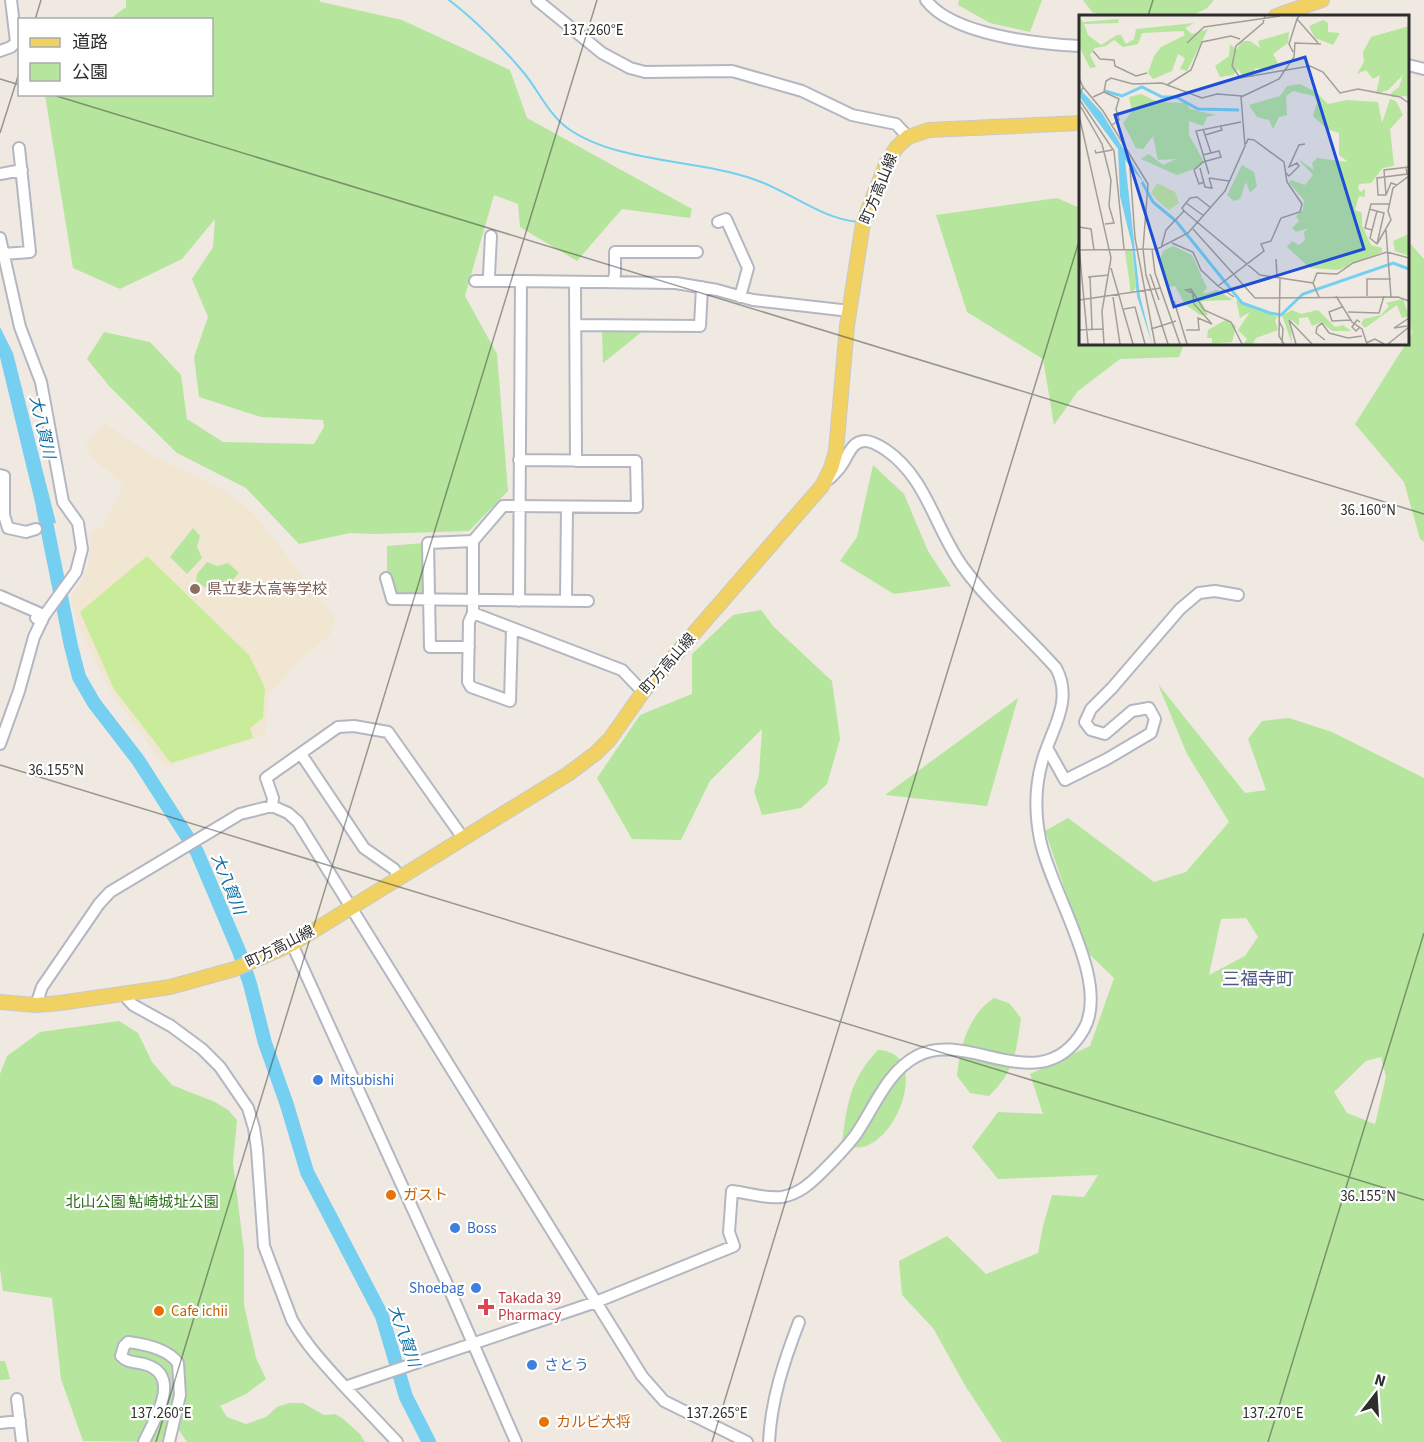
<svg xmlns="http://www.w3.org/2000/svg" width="1424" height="1442" font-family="'Source Sans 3','Noto Sans JP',sans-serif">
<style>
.education{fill:#f0e6d1}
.green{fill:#b6e59e;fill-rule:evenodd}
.pitch{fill:#c9ec9a}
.water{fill:#75cff0}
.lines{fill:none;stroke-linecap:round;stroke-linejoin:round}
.stream{stroke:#75cff0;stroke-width:2}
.river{stroke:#75cff0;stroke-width:14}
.minor-casing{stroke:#b4b7c1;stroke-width:14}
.major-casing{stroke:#c9c9c9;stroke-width:16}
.minor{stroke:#fff;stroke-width:10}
.major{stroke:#f2d163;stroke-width:14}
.ticks{fill:none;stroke:#2e2e2e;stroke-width:1.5;stroke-opacity:0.45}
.education-dot{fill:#8d6e63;stroke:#fff;stroke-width:2}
.shop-dot{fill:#3f7fe0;stroke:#fff;stroke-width:2}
.food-dot{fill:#e8710a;stroke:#fff;stroke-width:2}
.health-dot{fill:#e0444e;stroke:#fff;stroke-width:2}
.labels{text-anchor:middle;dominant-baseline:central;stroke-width:4.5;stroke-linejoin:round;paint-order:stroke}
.street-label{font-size:15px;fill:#2e2e2e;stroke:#fff}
.education-label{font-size:15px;fill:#785e54;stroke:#fff;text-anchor:start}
.shop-label{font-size:15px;fill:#366cbe;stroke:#fff;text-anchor:start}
.food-label{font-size:15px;fill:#c56008;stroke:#fff;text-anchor:start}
.park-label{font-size:15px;fill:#2c6e1b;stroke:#fff}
.health-label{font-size:15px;fill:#be3a42;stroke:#fff;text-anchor:start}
.water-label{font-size:16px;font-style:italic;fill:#0d6fa3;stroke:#fff}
.quarter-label{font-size:18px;fill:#4d5680;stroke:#fff}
.inset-river{fill:none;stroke:#75cff0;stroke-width:3}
.inset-road{fill:none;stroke:#a29e99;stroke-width:1.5}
.view{fill:#1d4ed8;fill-opacity:0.15;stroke:#1d4ed8;stroke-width:3}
.inset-edge{fill:none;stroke:#2e2e2e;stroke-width:3}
.ticks-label{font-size:15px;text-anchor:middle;fill:#2e2e2e;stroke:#fff;stroke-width:4.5;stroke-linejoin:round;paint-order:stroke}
</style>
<rect width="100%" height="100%" fill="#efe9e1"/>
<path class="education" d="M105,423L154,457L216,485L239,501L258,518L335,618L330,635L293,666L282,681L269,693L265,735L165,767L110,691L78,625L71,598L83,579L87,568L91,550V532L103,526L124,484L94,460L85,445Z"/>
<path class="green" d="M126,0H319L321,2L402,20L510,70L527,118L692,209L690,218L622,209L577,261L520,227L518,204L494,195L465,296L497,354L508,491L469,531L374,534L350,533L299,544L246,488L177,453L110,387L87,359L104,332L150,342L181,375L187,419L223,442L314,444L324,427L323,420L261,417L199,397L194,357L208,317L192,279L213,247L215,219L182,259L120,289L73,268L45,95L212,94V20L110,19L126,7Z
M959,0H1042L1030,32L990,23L958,5Z
M1083,0H1214L1207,8L1191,16H1105L1092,12Z
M1057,198L1080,208V344H1184L1179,357L1120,359L1078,391L1054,425L1043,359L967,312L936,215Z
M1408,241L1424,259V542L1420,539L1404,482L1355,424L1412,334L1408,310Z
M602,331H643L603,363Z
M873,465L904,494L928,551L951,586L894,594L840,561L857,537Z
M193,528L200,536L197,547L202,558L187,574L170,557Z
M424,543L426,592L424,597L394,596L387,575V546Z
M207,562L217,566L228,563L239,573L229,584L225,580L213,593L196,581L197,574Z
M761,610L774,627L832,681L840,739L827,784L801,808L762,815L754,791L759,775L762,729L710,781L681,840L632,839L597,778L640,715L692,694V654L733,615Z
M1158,684L1245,793L1266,790L1248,739L1262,721L1289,718L1332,732L1424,778V1442H1002L966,1387L933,1328L902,1295L899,1261L947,1236L986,1274L1038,1253L1043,1226L1052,1195L1084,1197L1098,1175L998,1179L972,1147L998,1112L1043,1114L1030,1074L1090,1046L1114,978L1086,951L1045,831L1068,818L1154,882L1186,872L1229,822L1187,754ZM1246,918L1258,937L1245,956L1209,975L1221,919ZM1381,1057L1386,1077L1375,1124L1347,1113L1334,1092L1366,1061Z
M1018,698L987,806L885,795Z
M994,998L1009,1003L1021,1018C1016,1052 1015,1071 989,1096L970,1093L957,1076C960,1047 968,1015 994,998Z
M119,1021L138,1033L152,1062L172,1085L215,1102L228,1110L237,1120L233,1163L244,1251V1305L256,1358L266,1379L246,1394L220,1406L227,1417L246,1424L266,1417L277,1407L289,1403H303L324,1415L335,1414L342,1418L360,1434L365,1442H187L178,1429L168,1430L162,1439L163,1442L83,1441L61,1379L52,1298L3,1291L0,1269V1074L7,1056L40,1032Z
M878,1050C939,1052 887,1172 842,1143C847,1104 850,1079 878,1050Z
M0,1361H5L10,1379L0,1380Z"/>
<path class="pitch" d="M147,556L249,655L265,688L263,718L250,728L253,738L171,763L114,689L80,612Z"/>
<path class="water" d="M0,327L13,353L56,523H40L0,357Z"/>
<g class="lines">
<path class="stream" d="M449,0C474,19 504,49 524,73C538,90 548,113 566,127C614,163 696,159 753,179C790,191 819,218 858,222"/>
<path class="river" d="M43,507L71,646L79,677L94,703L138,760L197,852L239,951L250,984L265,1043L287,1105L307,1172L382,1316L406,1397L429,1442"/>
<defs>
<path id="minor" d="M537,0L602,53L630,68L645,72L732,71L802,91L852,115L896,124L908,137
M926,0C952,35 1039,44 1080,46
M0,51L11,47L16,42L11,0
M1408,65L1424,69
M0,174L22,170
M718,222L726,219L748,268L740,297
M491,236L489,275L491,281
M0,238L20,327L41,382L63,502L78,523L82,549L76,572L44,616L34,637L19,691L0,744
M3,254L30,252L19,148
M475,281H521
M575,282L576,461
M613,282L615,274V252H697
M575,325L700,326L702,287
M0,475L4,476V515L8,528L26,532L36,529
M386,578L392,599L588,601
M0,596L39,613L36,618L42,621
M519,601L521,281L676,283L717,290L753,300L850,311
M566,601L567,507
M473,613L622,670L643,692
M512,629L510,701L471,687L468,682L469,622L473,613V541L503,506L637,507L636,461L519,460
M469,647H430L428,543L473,541
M1047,748L1065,780L1107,759L1151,733L1155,719L1149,708L1132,711L1105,734L1091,730L1085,722L1091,709L1112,688L1180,609L1199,593L1215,591L1238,595
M301,754L364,848L394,869L399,878
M272,806L273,798L266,778L338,727L354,726L388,732L463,838
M292,944L451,1293L516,1442
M123,994L133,1005L171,1026L202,1049L220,1067L248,1108L254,1128L257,1149L264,1246L292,1320C306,1345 325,1365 345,1387L596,1302L734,1246L729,1232L732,1191C749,1193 764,1199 782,1197C799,1194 811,1183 823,1171C834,1160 844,1150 854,1137C873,1111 886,1072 917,1056C968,1028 1042,1103 1084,1029C1111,981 1050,891 1040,839C1035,814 1035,787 1042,762C1051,730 1074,701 1056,668C1026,634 990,604 963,567C935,529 927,478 886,450C880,446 872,441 865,441C851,441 848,457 841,466C838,471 833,475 829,479
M36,1005L42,987L99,904L110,892L240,814L272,806L288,813L298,822L642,1376L664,1401L747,1442
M345,1387L397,1442
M17,1399L22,1442
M0,1423L20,1421
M144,1442C154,1420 182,1377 147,1365C137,1361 128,1364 121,1356L124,1346L128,1342C144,1344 168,1349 178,1363L180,1395L169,1442
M769,1442C771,1400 784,1361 799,1322"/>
<path id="major" d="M1276,16L1322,0
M0,1002L36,1005L60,1003L170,987L235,969L292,944L568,774L596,753L610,739L643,692L822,486L831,468L836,451L847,326L863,223L887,162L897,147L908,137L929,130L1080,123"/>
</defs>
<use href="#minor" class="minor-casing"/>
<use href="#major" class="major-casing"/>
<use href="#minor" class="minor"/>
<use href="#major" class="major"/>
</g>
<path class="ticks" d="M1148,16L1153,0M35,20L41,0M0,79L20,85M50,94L1424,514M0,133L20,70M0,765L1424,1200M156,1442L597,0M712,1442L1080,238M1268,1442L1424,933"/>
<circle class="education-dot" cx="195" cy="589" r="6"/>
<g class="shop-dot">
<circle cx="318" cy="1080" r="6"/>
<circle cx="455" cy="1228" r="6"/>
<circle cx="476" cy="1288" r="6"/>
<circle cx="532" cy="1365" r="6"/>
</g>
<g class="food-dot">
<circle cx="391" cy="1195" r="6"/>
<circle cx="159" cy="1311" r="6"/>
<circle cx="544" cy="1422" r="6"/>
</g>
<path class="health-dot" d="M483 1298h6v6h6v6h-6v6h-6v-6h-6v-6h6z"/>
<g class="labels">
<g class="street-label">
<text transform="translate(879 189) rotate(-68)">町方高山線</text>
<text transform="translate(668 664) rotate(-49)">町方高山線</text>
<text transform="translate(280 947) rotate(-27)">町方高山線</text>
</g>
<g class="education-label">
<text x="207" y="589">県立斐太高等学校</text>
</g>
<g class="shop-label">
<text x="330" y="1080">Mitsubishi</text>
<text x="467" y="1228">Boss</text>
<text x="464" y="1288" text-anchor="end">Shoebag</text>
<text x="544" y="1365">さとう</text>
</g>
<g class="food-label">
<text x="403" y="1195">ガスト</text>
<text x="171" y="1311">Cafe ichii</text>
<text x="556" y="1422">カルビ大将</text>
</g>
<g class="park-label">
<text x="142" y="1202">北山公園 鮎崎城址公園</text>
</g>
<g class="health-label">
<text x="498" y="1298">Takada 39<tspan x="498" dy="17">Pharmacy</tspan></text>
</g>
<g class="water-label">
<text transform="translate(42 427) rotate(77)">大八賀川</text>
<text transform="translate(228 884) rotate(68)">大八賀川</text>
<text transform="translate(404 1336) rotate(71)">大八賀川</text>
</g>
<g class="quarter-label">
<text x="1258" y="979">三福寺町</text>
</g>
</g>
<g transform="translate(1079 15)">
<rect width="330" height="330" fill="#efe9e1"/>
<path d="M0,1L4,7L40,4L39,8L5,9L9,20L22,30L38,20H42L47,29L55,24L57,14L115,8L106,13L113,19L129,14L108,56L101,54L106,43L99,39L93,56L74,64L69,58L75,41L82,32L106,20L104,16L63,18L59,29L44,32L35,25L27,31L16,33L11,40L17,52L11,53L0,31ZM244,5L249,8V17L261,18L254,30L236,23L230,11ZM330,11V85L327,81L313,82L312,78L320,72L324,60L309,75L297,79L301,60L294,64L287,55L278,59L285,47L284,37L292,22ZM210,17L209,28L194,39L199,48L194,55L176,53L175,62H164L159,54L154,60L141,62L136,51L150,41L151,29L158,35L162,26H171L181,33L179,26ZM221,69L237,77L249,89L268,85L299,87L303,108L311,84L317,86L324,100L311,114L315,151L304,153L292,168L280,169L279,173L281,177L286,174V182L280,181L276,195L283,198V210L292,230L303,233V237L259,255L231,253L208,232L213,226L220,230L226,225L225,217L230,213L217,217L213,213L220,206L217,201L224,195L225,185L210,168L212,165L226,170L234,160L219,144L235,155L233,148L238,143L269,147L260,140V118L248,114L234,101L238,87L235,81L214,76L207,81L208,100L200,102L194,114L190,105L178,102L170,90L201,81L208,71ZM62,79L79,87L107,88L111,94L137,100L128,102L124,111L110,106V120L124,145L120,152L98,160L62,144L70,139L84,150L97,144L79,145L74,121L64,134L57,133L44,108L53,96L50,82ZM163,150L175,157L178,171L171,178L167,167L161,184L155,186L148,180ZM330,219V241L316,236L314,226ZM94,231L113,240L128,273L123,279L138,275L154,285L122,286L129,300H121L106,289L96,271L89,272L80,247L84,236ZM53,235L57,273L52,278L46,236ZM324,284L330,301L323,303L318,290L286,313L282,309L285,304L302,300L310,291L307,288ZM157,285L199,302L196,305L199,315L177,323L174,329H164L168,324L159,315L171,297L161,303ZM213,295L222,299L239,295L256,312L264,310L272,316H253L243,307L233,311L229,302L220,303V311L211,304L213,329L203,300ZM148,304L157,311L153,327L126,329L133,328V323H128L129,315Z" fill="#b6e59e"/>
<path d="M78,168L96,177L100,188L90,195L80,187L72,178Z" fill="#c9ec9a"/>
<path d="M0,73L23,98L65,168L46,145L61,281L73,329L58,281L53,230L41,181L39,134L0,81Z" fill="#75cff0"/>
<path class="inset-river" d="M26,76L43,81L63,72L83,82H97L119,94L160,95M63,167L74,187L97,206L163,288L191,298L202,300L224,279L314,248L330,254"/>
<path class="inset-road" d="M186,1L184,8L157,31L153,51L161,63L231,51L244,57L261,78L279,74L321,82L330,88M220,1L218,4L239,28M108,28L125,12L201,1M14,36L21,44L35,45L36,51L57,61L68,58M214,37L210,29L218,4M0,63L4,72L0,81M88,70L112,55L123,27L152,21L161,24M4,72L24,96L69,169L64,234L67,260L89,329M25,77L40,84L37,94L40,105L33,110M14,82L25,77L27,66L32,63L54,69L83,68L123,83L138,79L163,81M0,84L35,136L45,234M2,92L23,129L32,165L30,191L35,208L26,209M0,100L32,243L23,296L25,329M124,114L132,138M126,120L143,115L141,110M16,135L17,138L33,135M124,140L140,136L142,142L124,147L115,155L120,169L125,167M51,153L56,223L76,329M121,153L126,172L133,173L130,163M206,157L210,161L220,151L218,148L210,152L220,130L226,129M130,159L117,116L162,107M130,163L150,166M307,180H299L298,163L328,159L327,152M307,180L305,155L330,152M307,180L312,168L318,170M107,188L125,201M290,194L305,198L298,229M105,196L181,260L234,268L240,282M0,212L12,214L15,235M114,214L176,283L319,282L330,286M293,215L286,213L292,189H310M307,215L312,282M93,228L114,237L122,255L139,271L185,236L182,229L192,226L202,203L221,197L223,189L208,167L205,147L175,125L169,124L167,129M298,229L312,205L309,196L314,173L330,161M298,229L291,223L298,196M0,231L9,329M82,233L87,215L105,196L103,193L111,183L118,182L132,193M73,234L76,258L101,329M0,235L78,234L109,218L146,176L166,131L162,82L200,64L215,42L216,28L242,29M197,244L198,262M32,253L54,329M71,259L80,285M11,261L13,314M9,262L30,260M201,263L200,321L205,329M234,268L238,258L258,259L274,248L308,237L330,243M139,271L155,282M257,281L273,307L283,314L288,329M288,281V264H312M34,282L41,329M0,285L82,273M95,286L108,329M263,292L250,297L253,306L272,305M45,294L56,292L66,329M269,297L300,298L305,281M200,306L204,314L203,328M281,307L278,305L273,312L277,316L281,312M328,311L315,313L330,303M72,314L97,306M0,315L24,314M107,315H120L119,303L133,309L115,289L114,278L107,275L112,274L125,295L152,307L163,329M250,318L269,323L283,321M246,325L237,318L238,312L243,308L250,318M287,328L296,324L305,329M217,329L210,305L233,329M309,329L330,312"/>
<path class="view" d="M226,42L285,234L95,292L36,100Z"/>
<rect width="330" height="330" class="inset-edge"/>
</g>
<g class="ticks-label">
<text x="593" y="35">137.260°E</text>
<text x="1368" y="515">36.160°N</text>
<text x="56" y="775">36.155°N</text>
<text x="1368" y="1201">36.155°N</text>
<text x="161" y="1418">137.260°E</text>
<text x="717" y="1418">137.265°E</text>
<text x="1273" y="1418">137.270°E</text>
</g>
<rect x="18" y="18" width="195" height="78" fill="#ffffff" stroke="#ababab" stroke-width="1.5"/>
<rect x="30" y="38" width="30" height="9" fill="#f2d163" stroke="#ababab" stroke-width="1.5"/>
<text x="72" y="48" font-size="18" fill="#2e2e2e">道路</text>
<rect x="30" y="63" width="30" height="18" fill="#b6e59e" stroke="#ababab" stroke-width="1.5"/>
<text x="72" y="78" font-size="18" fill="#2e2e2e">公園</text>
<g transform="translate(1376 1394) rotate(17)" stroke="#ffffff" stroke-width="4.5" paint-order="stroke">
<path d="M0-4.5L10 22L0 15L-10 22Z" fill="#2e2e2e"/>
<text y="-9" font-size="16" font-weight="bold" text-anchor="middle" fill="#2e2e2e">N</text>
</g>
</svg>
